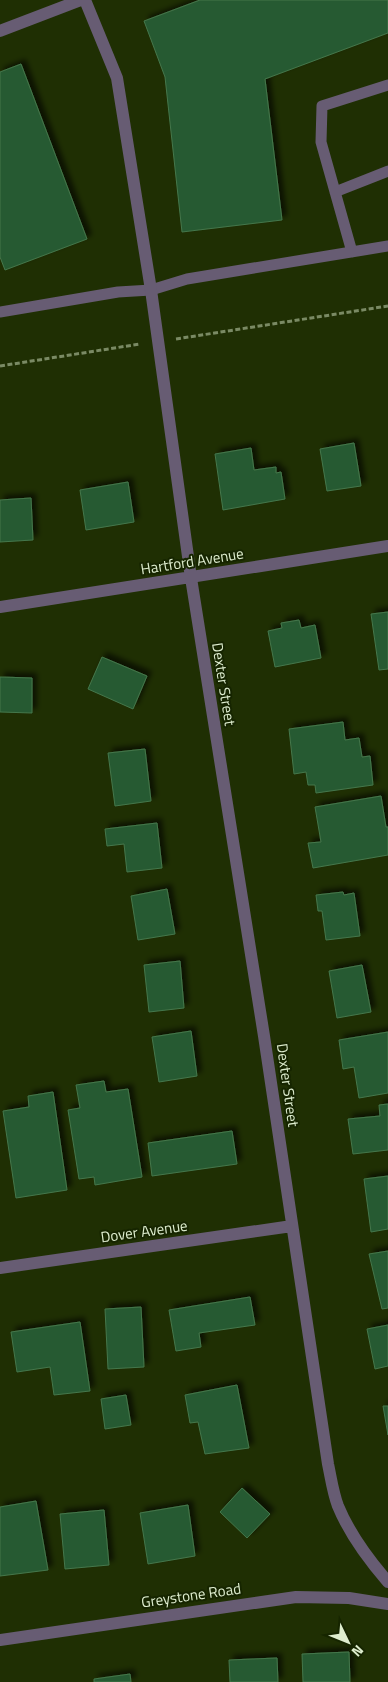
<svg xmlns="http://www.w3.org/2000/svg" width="388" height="1682" font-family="'Titillium Web',sans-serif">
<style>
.building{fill:#285a31;stroke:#44774c;filter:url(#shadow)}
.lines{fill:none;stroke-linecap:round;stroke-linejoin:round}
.path{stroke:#7a8a64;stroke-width:3;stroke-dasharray:5 2.5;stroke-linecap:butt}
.lane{stroke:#675c73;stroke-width:11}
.street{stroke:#675c73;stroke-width:12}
.labels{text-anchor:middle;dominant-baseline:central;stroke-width:4;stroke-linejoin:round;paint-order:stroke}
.street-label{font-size:15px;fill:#deedce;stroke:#162500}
</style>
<defs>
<filter id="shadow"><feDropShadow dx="4.5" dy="-4.5" stdDeviation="2.5" flood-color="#0009"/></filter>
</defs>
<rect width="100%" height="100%" fill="#1f2f03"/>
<path class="building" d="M200,0H388V33L265,79L282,220L182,232L165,77L144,21Z
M21,64L87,239L5,270L0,257V72Z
M354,443L361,486L327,491L320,449Z
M251,448L254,470L276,467V473L281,472L285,499L223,510L215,454Z
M128,482L134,522L86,530L80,490Z
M31,498L33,540L0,542V500Z
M388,612V669L379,670L371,614Z
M299,620L301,628L315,625L321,658L275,667L268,631L282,628L281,623Z
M102,657L147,676L133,709L88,689Z
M0,677L32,678V713L0,712Z
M343,722L345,740L359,738L362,757L370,756L373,785L316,793L315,785H308L306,772L294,774L289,729Z
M145,749L151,801L115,806L108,753Z
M381,796L386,827H388V855L313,868L308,843L321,842L315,807Z
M157,823L162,868L127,872L124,844L107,846L105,829Z
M167,889L175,934L138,940L131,896Z
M343,892L344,895L354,893L360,936L326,940L322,911H318L316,895Z
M180,961L184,1008L149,1012L144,965Z
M362,965L371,1012L337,1018L329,971Z
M191,1031L197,1076L159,1082L152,1037Z
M388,1032V1093L359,1098L354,1067L343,1069L339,1040Z
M104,1081L106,1092L128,1089L142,1177L95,1185L94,1177L79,1179L68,1110L80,1108L76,1085Z
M53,1092L67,1190L16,1198L3,1111L29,1107L28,1096Z
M388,1104V1150L353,1154L348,1119L380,1116L379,1105Z
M232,1131L237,1164L152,1176L148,1143Z
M388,1176V1229L371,1232L364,1179Z
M388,1251V1308L382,1309L369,1254Z
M250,1297L255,1325L199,1333L201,1347L176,1351L169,1310Z
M141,1307L144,1367L108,1369L105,1309Z
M80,1322L90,1391L54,1395L50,1367L17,1372L11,1332Z
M388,1325V1366L375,1369L367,1329Z
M237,1385L249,1448L205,1454L198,1422L190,1423L185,1395Z
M126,1395L131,1425L105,1429L101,1399Z
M383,1406H388V1435Z
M242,1488L270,1514L247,1538L220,1512Z
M36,1501L48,1570L0,1576V1507Z
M188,1505L195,1556L148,1564L140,1513Z
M104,1510L109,1565L65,1569L60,1514Z
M349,1652L350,1682H303L302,1654Z
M277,1658L278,1682H230L229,1660Z
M130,1674L131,1682H94V1679Z"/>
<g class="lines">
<path class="path" d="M176,339L388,306
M0,366L140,344"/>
<path class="lane" d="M335,192L388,171
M352,252L321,142L322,106L388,85
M0,312L118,292L151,290L187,279L388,246"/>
<path class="street" d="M85,0L117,78L151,290L191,578L264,1036L328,1464C331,1478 333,1493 338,1506C350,1535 368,1559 388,1582
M0,31L81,0
M0,607L388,546
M0,1268L292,1226
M0,1640L296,1597L349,1598L388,1604"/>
</g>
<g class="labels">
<g class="street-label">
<text transform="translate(192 561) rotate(-9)">Hartford Avenue</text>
<text transform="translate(224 684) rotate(81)">Dexter Street</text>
<text transform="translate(288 1085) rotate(82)">Dexter Street</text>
<text transform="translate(144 1231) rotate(-8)">Dover Avenue</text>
<text transform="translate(191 1595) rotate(-8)">Greystone Road</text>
</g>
</g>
<g transform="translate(348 1642) rotate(133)" stroke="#162500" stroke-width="4" paint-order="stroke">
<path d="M0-4L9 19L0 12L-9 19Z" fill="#deedce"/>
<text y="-8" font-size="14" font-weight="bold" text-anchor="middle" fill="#deedce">N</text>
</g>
</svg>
